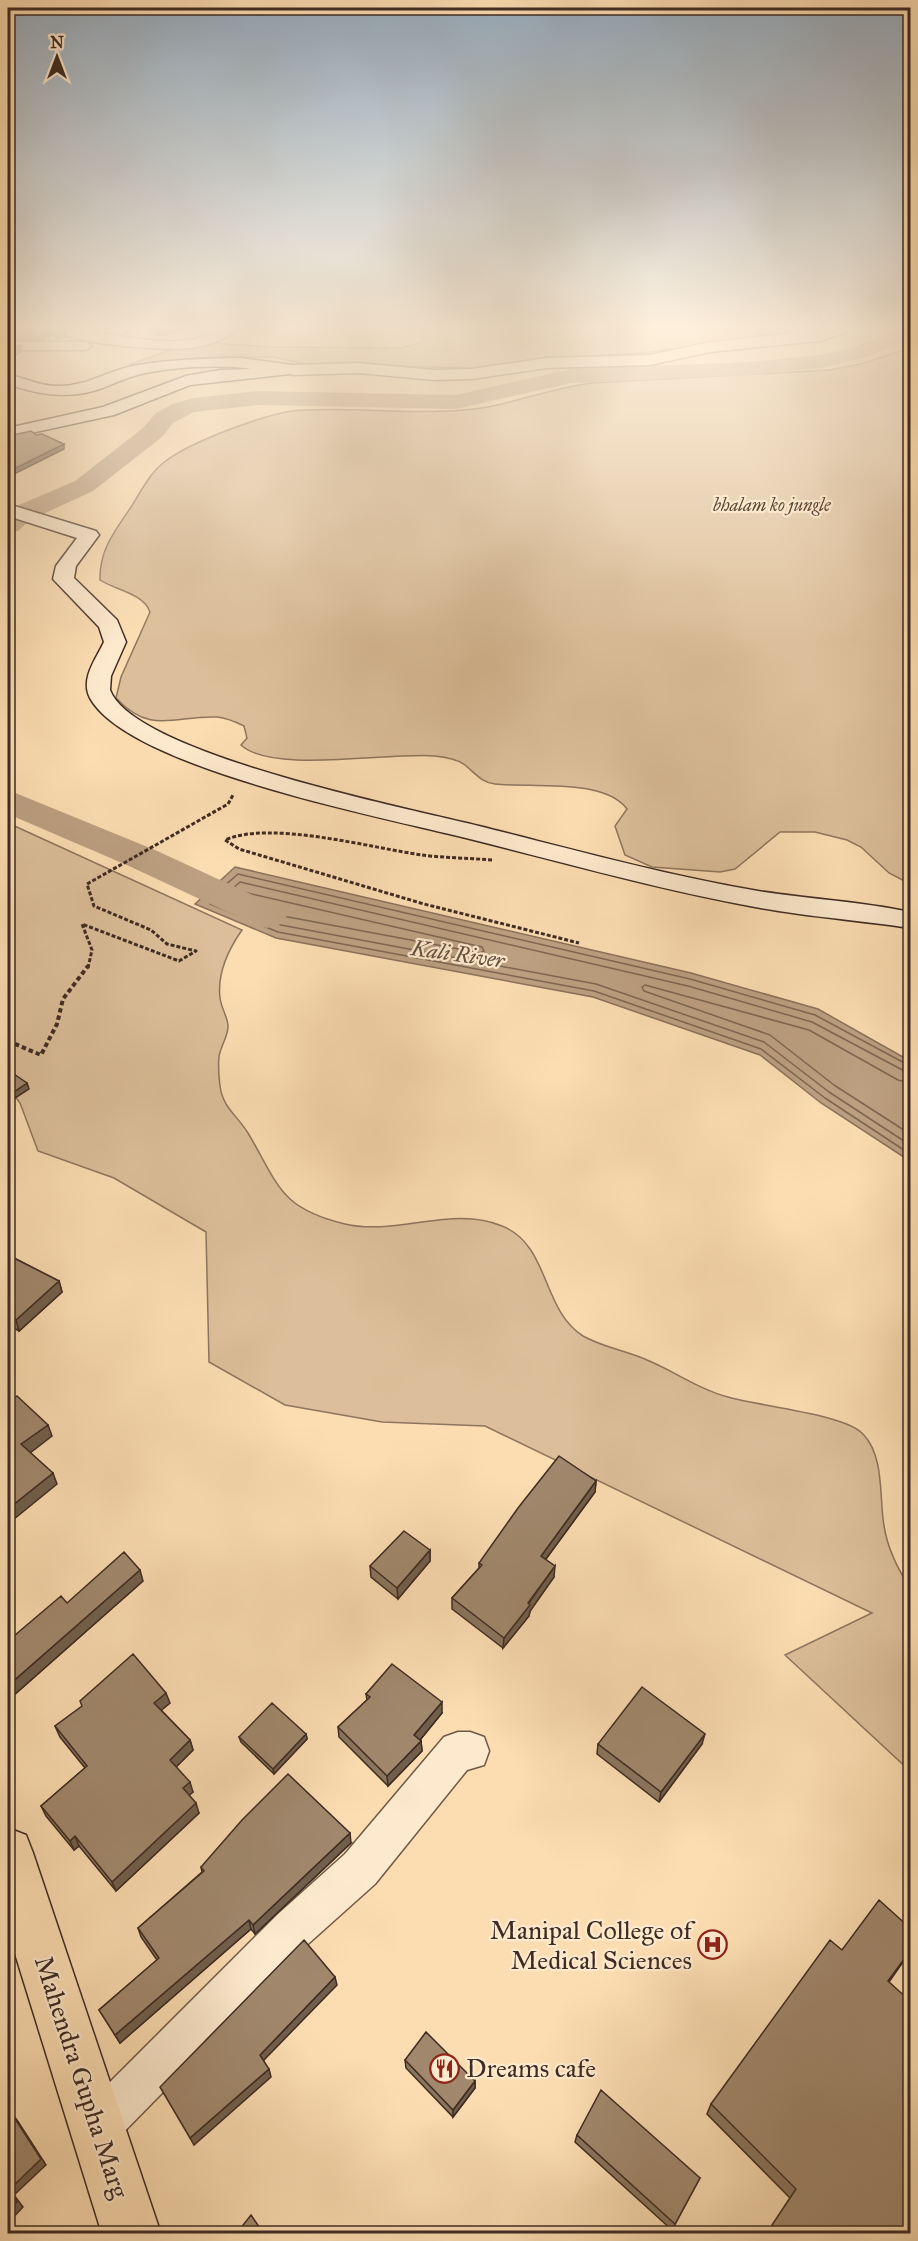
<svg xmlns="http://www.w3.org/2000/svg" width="918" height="2241" font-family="'IM FELL Great Primer',serif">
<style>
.green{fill:#dcbf9a;stroke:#8e755e;stroke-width:1.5}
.water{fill:#bca081;stroke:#8a715b;stroke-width:1.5}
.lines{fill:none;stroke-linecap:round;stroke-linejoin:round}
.shore{stroke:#7e6652;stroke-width:1.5}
.river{fill:#bca081;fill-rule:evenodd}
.minor-casing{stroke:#6e5846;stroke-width:3}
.tertiary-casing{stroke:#6e5846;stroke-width:3}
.secondary-casing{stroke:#3f2b22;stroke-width:3}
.primary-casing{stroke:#3f2b22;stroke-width:3}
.path-far1{stroke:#3f2b22;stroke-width:3;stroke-dasharray:4 2;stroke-linecap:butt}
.path{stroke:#3f2b22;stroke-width:4;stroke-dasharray:4.5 3;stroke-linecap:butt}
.minor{fill:#fde9cd;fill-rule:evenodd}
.tertiary{fill:#fde9cd;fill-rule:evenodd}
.secondary{fill:#fde9cd;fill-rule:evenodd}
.primary{fill:#fcddb2;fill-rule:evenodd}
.wall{fill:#8a755e;stroke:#3f2b22;stroke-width:1.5}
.shaded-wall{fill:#715f4c;stroke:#3f2b22;stroke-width:1.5}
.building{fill:#a1886d;stroke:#3f2b22;stroke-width:1.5}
.labels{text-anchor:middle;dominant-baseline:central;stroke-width:4.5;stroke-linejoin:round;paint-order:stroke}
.far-park-label{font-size:18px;font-style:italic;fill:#5e493a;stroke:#fde9cd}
.water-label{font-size:22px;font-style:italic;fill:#644e3e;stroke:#fde9cd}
.near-poi-label{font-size:26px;fill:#3f2b22;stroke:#fde9cd;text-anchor:end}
.near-street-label{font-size:26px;fill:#3f2b22;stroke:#fde9cd}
</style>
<rect width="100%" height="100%" fill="#fcddb2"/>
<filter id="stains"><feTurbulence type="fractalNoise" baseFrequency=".00333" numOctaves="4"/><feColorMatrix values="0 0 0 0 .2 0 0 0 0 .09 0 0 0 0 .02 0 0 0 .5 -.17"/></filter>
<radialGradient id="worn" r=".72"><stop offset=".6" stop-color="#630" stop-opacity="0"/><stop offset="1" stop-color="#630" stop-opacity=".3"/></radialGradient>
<path class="green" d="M420,329H802L644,353L547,359L482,368L310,365L273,357H211L129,365L167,351L212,343L270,347L402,348L422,342Z
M910,348V884L889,873L861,847L847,840L815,832H780L735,869L720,872L652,867L625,855L615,826L627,809C604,778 531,788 495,784C482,783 475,773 465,765C457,759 445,757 435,756C390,752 272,774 241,745L247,738L244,726C236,722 226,718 217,717C176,715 151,736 116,698L121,677L150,612C143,593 115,590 100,580C99,550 115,531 131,507C140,493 150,473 163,463C189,442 271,411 303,410C356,407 410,415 463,410C508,407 548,388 592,383L829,370L861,364Z
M8,823L242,930C228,950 217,973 220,998C221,1007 227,1016 228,1025C229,1035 220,1047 219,1057C218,1066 219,1077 220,1086C223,1108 237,1115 248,1133C279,1185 279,1208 345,1224C396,1236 453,1205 502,1226C550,1245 541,1309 583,1336C602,1347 627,1351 647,1360C674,1371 700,1390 728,1397C758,1406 845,1414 863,1434C885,1457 879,1498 884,1526C888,1550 898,1569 910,1588V1771L785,1655L872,1613L485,1426L382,1422L285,1405L209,1362L206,1232L114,1178L38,1151L20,1103L8,1087Z"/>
<path class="water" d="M235,867L691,973L818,1009L910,1061V1161L821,1103L760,1055L593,997L276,938L195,904Z"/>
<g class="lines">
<path class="shore" d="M243,892L482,947L484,951L480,953L283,916L240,898L239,895Z
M910,1066L815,1015L690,979L238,874L208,900L210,904L278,932L594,991L761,1049L825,1098L910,1154
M910,1074L812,1022L688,986L240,882L222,898L281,925L596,984L764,1042L829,1092L910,1145
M910,1083L898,1080L809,1030L645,985L642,987L644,991L770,1035L834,1085L910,1134"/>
<path class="river" d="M898,329H910V339L870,356L821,368L750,375L571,383L456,409L258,405L194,412L173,423L162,437L93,491L30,520L18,531L8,533V512L12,508L75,481L143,428L156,413L173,404L193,398L258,391L456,395L571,369L750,362L821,355L855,347Z
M8,790L155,850L281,908L287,916L281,924L267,928L253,924L129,866L8,814Z"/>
<defs>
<path id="minor" d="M54,329C96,329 137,343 179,341C200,341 217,329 238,329C226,340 206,346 191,348C164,351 74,345 54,329Z
M8,342H86L92,346L86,350H8Z
M458,1732H470L484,1737L489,1751L484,1765L467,1770L375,1884L308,1944L114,2142L98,2149L82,2142L75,2126L82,2110L278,1914L345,1854L444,1737Z"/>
<path id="tertiary" d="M831,329H856L820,341L710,352L650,365L546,368L472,379L434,380L358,373L293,375L285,370L293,365L358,363L434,370L472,369L546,358L650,355L710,342Z"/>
<path id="secondary" d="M240,358L293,365L301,370L299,373L190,385L114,415L8,438V428L103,407L186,376L220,370L251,369C216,364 172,367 137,375C122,379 108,387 93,391C64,399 36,394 8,384V374C24,378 39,386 57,386C85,387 107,371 133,366C169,359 204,359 240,358Z
M8,504L96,531L99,535L76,566L74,578L117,620L126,642L111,676L110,690C134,754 411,809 479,826C571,849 664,875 758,891C808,899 860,901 910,912V928C859,920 806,917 755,907C657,889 562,862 466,838C387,818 128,768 90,698C80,679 96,659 104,642L99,627L53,579L56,566L77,538L8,516Z"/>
<path id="primary" d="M8,1828L26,1835L33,1853L161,2234H102L8,1931Z"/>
</defs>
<use href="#minor" class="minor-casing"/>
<use href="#tertiary" class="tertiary-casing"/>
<use href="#secondary" class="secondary-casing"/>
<use href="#primary" class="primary-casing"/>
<path class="path-far1" d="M492,860C469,858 445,858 422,855C372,848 270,820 225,840L239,849L424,904L579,943
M88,968L92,950L82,924L179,961L196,951L167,944L151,930L94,906L87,884L228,804L233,795"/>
<path class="path" d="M8,1041L41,1055L57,1024L63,999L88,966"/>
<use href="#minor" class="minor"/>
<use href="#tertiary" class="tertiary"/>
<use href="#secondary" class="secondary"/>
<use href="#primary" class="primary"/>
</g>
<path class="wall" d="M8,329H61L65,331L66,337L58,339L52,334L42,340H8Z
M142,329H184L160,336Z
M8,1255L59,1281L62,1292L19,1331L8,1324Z
M596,1481L595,1492L546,1559L554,1577L530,1611L529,1616L503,1648L452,1609V1598L479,1568V1563Z
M430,1550V1561L398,1599L371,1577L370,1566Z
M143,1581L14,1695L8,1685V1641L67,1603Z
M366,1694L442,1713L420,1740L421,1741L422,1751L388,1786L339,1737L338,1727L367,1700Z
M170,1703L161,1710L190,1740L193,1750L176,1767L193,1792L189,1795L199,1813L116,1891L79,1846L74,1850L46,1816L41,1806L85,1768L60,1737L55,1726Z
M306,1734L307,1739L274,1774L241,1742L239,1737Z
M598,1744H702L659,1802L597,1754Z
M351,1843L255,1934L251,1929L120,2043L99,2010L157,1960L141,1937L138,1928L202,1872L201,1867Z
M842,1950L910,1952L889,1982L910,2234H767L790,2198L707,2114L711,2104Z
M405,2060L475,2081V2088L453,2117L406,2068Z
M577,2135L700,2178L672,2230L575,2142Z"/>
<path class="shaded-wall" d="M49,329H51L52,334L42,340L41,334Z
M125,329H139L125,333Z
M162,329H184L160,336V330Z
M65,331L66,337L58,339L57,333Z
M20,346L21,352L8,360V353Z
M64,444V449L8,477V472Z
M27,1083L29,1089L9,1102L8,1096Z
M59,1281L62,1292L19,1331L16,1320Z
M48,1425L52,1436L26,1456L21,1444Z
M53,1473L57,1484L8,1524V1509Z
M596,1481L595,1492L540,1567L541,1556Z
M430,1550V1561L398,1599L397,1588Z
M555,1566L554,1577L530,1611L529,1616L503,1648L504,1638Z
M140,1570L143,1581L14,1695L10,1684Z
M166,1693L170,1703L158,1713L154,1703Z
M442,1702V1713L415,1746L414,1735Z
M306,1734L307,1739L274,1774L273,1769Z
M705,1734L702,1744L659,1802L661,1792Z
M190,1740L193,1750L173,1770L170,1760Z
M421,1741L422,1751L388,1786L387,1776Z
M190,1782L193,1792L186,1798L183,1788Z
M196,1803L199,1813L116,1891L112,1882Z
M350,1833L351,1843L255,1934L253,1925Z
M75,1836L79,1846L74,1850L70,1841Z
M249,1920L251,1929L120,2043L115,2035Z
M335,1977L337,1985L262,2062L260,2055Z
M269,2069L271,2077L194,2145L190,2138Z
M475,2081V2088L453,2117V2110Z
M12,2114L17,2120L46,2165L14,2195L23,2207L8,2223Z"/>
<path class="building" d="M8,329H49L41,334H8Z
M52,329H61L65,331L57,333Z
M8,346H20L8,353Z
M31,431L36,435L42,434L64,444L8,472V436Z
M8,1070L27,1083L8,1096Z
M8,1255L59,1281L16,1320L8,1315Z
M17,1396L48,1425L21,1444L53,1473L8,1509V1403Z
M559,1456L596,1481L541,1556L555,1566L528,1603L530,1605L504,1638L452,1598L482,1565L479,1563L518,1508Z
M404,1531L430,1550L397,1588L370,1566Z
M124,1552L140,1570L10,1684L8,1681V1641L61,1596L67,1603Z
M133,1654L166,1693L154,1703L190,1740L170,1760L190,1782L183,1788L196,1803L112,1882L75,1836L70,1841L41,1806L87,1766L55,1726L82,1706L80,1701Z
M392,1664L442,1702L414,1735L421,1741L387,1776L338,1727L370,1697L366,1694Z
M642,1687L705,1734L661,1792L598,1744Z
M272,1703L306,1734L273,1769L239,1737Z
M288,1774L350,1833L253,1925L249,1920L115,2035L99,2010L159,1958L138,1928L204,1871L201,1867L242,1820Z
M879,1900L910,1928V1951L888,1981L910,2001V2234H780L772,2225L796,2189L711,2104L830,1940L842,1950Z
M304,1940L335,1977L260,2055L269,2069L190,2138L160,2087Z
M426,2032L475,2081L453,2110L405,2060Z
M601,2090L700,2178L675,2224L577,2135Z
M8,2114L9,2117L12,2114L41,2159L9,2190L17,2202L8,2212Z
M251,2215L264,2234H236Z"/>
<linearGradient id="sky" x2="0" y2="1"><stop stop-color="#96acbf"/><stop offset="0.51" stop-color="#fef0dc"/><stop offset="1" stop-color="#fef0dc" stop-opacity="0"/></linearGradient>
<rect width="918" height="643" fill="url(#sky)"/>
<defs>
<symbol id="hospital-ring" viewBox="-11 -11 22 22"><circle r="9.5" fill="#fde9cd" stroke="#8f2418" stroke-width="1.5"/><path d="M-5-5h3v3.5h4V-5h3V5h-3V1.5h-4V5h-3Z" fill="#8f2418"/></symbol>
<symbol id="restaurant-ring" viewBox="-11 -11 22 22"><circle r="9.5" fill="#fde9cd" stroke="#8f2418" stroke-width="1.5"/><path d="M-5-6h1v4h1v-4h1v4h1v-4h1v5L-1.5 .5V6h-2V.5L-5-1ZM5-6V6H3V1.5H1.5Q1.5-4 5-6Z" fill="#8f2418"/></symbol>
</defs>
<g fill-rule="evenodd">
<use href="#hospital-ring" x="696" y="1928" width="33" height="33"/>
<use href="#restaurant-ring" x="428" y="2052" width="33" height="33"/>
</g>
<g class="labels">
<g class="far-park-label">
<text x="772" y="505">bhalam ko jungle</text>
</g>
<g class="water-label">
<text transform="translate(458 954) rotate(8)">Kali River</text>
</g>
<g class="near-poi-label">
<text x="692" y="1930">Manipal College of<tspan x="692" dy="30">Medical Sciences</tspan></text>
<text x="466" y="2068" text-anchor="start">Dreams cafe</text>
</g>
<g class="near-street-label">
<text transform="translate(82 2077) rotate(72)">Mahendra Gupha Marg</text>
</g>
</g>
<rect width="918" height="2241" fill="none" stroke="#fcddb2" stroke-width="30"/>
<rect x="9" y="9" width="900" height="2223" fill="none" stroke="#3f2b22" stroke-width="3"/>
<rect x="15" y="15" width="888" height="2211" fill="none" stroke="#3f2b22" stroke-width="1.5"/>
<g transform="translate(57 57)" stroke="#fde9cd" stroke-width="4.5" paint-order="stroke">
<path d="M0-4.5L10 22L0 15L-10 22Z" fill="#3f2b22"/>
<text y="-9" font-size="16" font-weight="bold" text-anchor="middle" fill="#3f2b22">N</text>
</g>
<rect width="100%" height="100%" filter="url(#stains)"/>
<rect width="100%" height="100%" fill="url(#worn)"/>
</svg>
